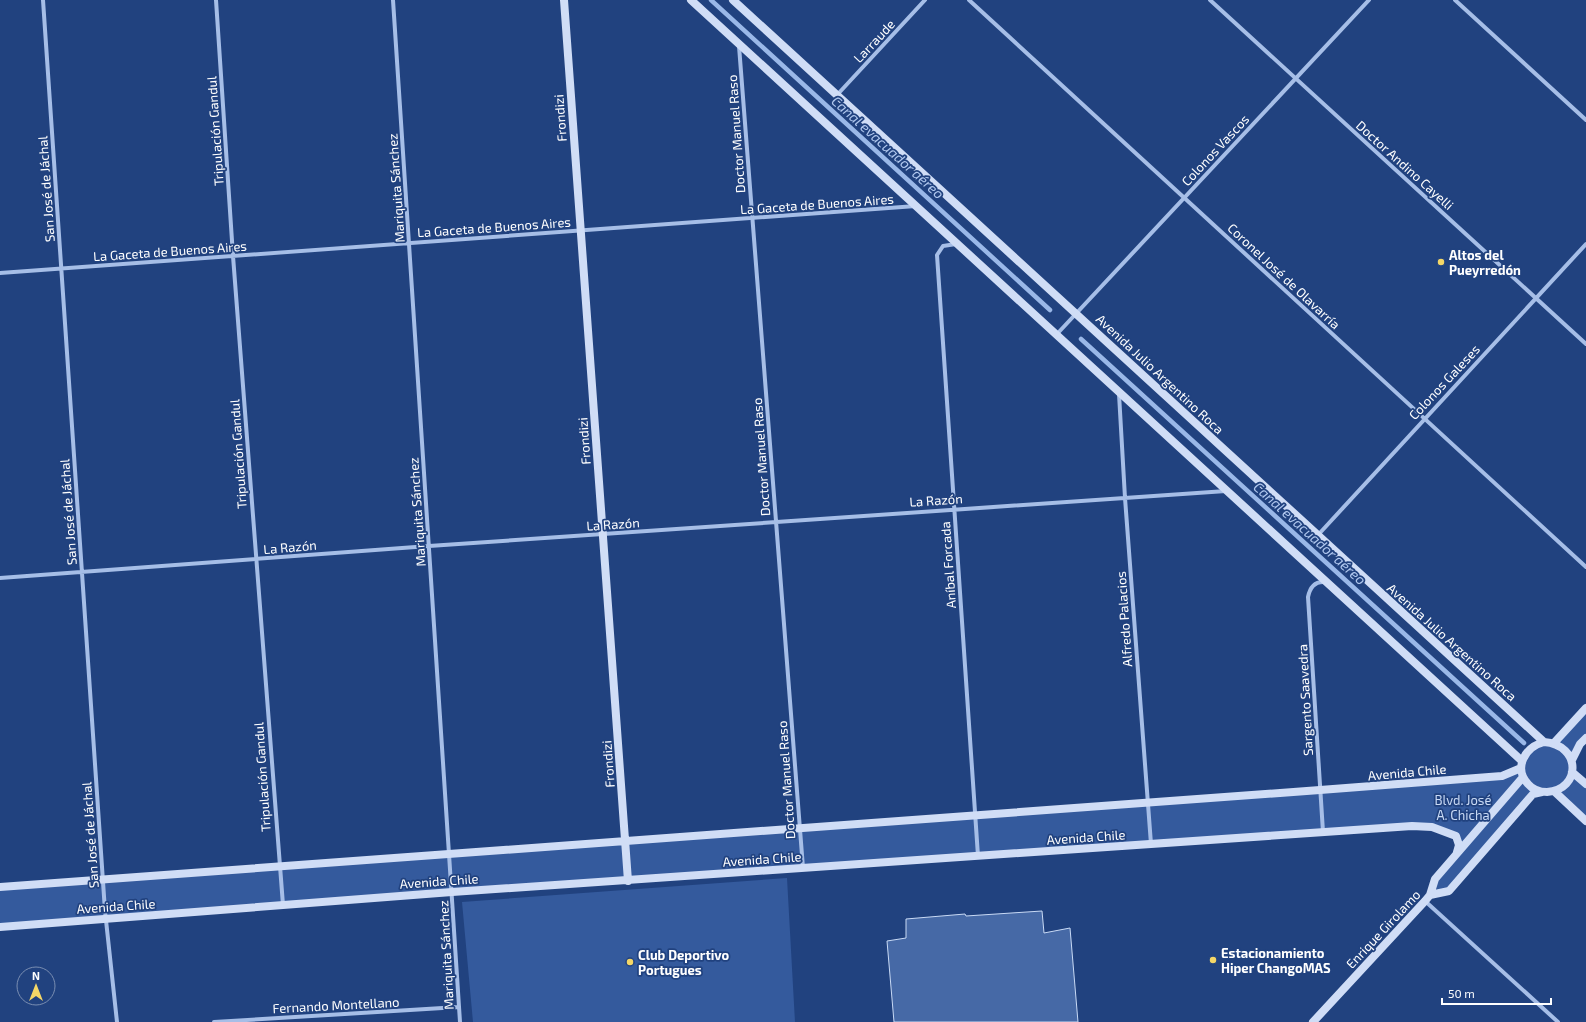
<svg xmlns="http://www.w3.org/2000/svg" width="1586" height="1022" font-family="'Exo 2',sans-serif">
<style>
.green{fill:#345a9d}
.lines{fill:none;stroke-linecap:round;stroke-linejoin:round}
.stream{stroke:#9ab8e8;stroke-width:4.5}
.building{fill:#4669a6;stroke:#c9daf5}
.street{stroke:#a6bee7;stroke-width:4}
.secondary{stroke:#d0ddf6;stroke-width:8}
.poi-dot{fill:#f4d767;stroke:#21427f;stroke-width:1.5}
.labels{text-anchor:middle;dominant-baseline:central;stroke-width:3.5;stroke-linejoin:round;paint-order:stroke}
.street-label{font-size:13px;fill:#fff;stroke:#21427f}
.poi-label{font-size:13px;font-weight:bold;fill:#fff;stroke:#21427f;text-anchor:start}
.park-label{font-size:13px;fill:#c9daf5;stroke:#21427f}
.water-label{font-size:14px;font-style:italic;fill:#b1c8ef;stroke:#21427f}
</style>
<rect width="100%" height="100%" fill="#21427f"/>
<path class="green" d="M1586,708V738L1580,744L1572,772L1586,784V821L1555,792L1533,794L1449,891L1430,895L1435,879L1449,862L1458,840L1432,827L0,927V887L1502,776L1521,768L1530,748L1554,742Z
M787,878L795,1022H473L462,902Z"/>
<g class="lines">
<path class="stream" d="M711,0L1050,310
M1081,339L1524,743"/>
</g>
<path class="building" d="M1042,911L1044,933L1070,928L1078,1022H894L887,941L906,938V919L965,914L966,916Z"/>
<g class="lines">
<path class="street" d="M43,0L105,911L117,1022
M216,0L233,256L283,905
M393,0L460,1022
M969,0L1586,567
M1210,0L1586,344
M1455,0L1586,120
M739,46L803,868
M837,95L925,0
M956,244L943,246L937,255L978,856
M0,273L916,206
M1057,334L1369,0
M1119,394L1125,498L1151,844
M1318,535L1586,244
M0,578L429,546L1226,491
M1323,832L1308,597C1310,587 1315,581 1325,582
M1425,901L1558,1022
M214,1022L459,1007"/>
<path class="secondary" d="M564,0L628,881
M691,0L1522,761
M733,0L1544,742C1582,745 1581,790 1547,792C1540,792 1533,790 1528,784C1513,768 1525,747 1544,742
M1554,743L1586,708
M1572,760L1580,744L1586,738
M1572,772L1586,784
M1555,792L1586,821
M0,887L1320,790L1502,776L1521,768
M1430,895L1435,879L1523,777
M0,927L452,892L1412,826L1432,827L1456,836L1459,845L1457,852
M1313,1022L1425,901L1430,895L1449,891L1533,794L1542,792"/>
</g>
<g class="poi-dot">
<circle cx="1441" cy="262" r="4"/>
<circle cx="1213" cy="960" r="4"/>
<circle cx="630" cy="962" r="4"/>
</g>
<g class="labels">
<g class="street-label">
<text transform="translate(874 41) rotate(-47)">Larraude</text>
<text transform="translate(560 118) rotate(-94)">Frondizi</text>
<text transform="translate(215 131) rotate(-94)">Tripulación Gandul</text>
<text transform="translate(736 134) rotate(-94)">Doctor Manuel Raso</text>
<text transform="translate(1215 150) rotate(-47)">Colonos Vascos</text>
<text transform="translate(1405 165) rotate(42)">Doctor Andino Cayelli</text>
<text transform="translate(396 188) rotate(-94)">Mariquita Sánchez</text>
<text transform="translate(46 189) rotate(-94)">San José de Jáchal</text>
<text transform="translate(817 204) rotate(-4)">La Gaceta de Buenos Aires</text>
<text transform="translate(494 227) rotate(-4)">La Gaceta de Buenos Aires</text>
<text transform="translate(170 251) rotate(-4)">La Gaceta de Buenos Aires</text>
<text transform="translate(1284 276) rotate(43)">Coronel José de Olavarría</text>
<text transform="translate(1160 374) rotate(43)">Avenida Julio Argentino Roca</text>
<text transform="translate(1444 382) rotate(-47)">Colonos Galeses</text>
<text transform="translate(584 441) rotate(-94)">Frondizi</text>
<text transform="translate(238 454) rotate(-94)">Tripulación Gandul</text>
<text transform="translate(761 457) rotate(-94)">Doctor Manuel Raso</text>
<text transform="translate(936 500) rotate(-4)">La Razón</text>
<text transform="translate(68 512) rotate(-94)">San José de Jáchal</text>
<text transform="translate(417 512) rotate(-94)">Mariquita Sánchez</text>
<text transform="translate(613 524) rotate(-4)">La Razón</text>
<text transform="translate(290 547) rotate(-5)">La Razón</text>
<text transform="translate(948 565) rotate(-94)">Aníbal Forcada</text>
<text transform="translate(1124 619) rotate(-94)">Alfredo Palacios</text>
<text transform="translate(1452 642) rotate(42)">Avenida Julio Argentino Roca</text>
<text transform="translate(1305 700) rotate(-93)">Sargento Saavedra</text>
<text transform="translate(608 764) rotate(-94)">Frondizi</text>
<text transform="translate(1407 772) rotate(-5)">Avenida Chile</text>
<text transform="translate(262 777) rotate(-94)">Tripulación Gandul</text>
<text transform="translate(786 780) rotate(-94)">Doctor Manuel Raso</text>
<text transform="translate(90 835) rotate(-94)">San José de Jáchal</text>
<text transform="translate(1086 837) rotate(-4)">Avenida Chile</text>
<text transform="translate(762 859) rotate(-4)">Avenida Chile</text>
<text transform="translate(439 881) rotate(-4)">Avenida Chile</text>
<text transform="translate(116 906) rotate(-4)">Avenida Chile</text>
<text transform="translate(1383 929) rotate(-47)">Enrique Girolamo</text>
<text transform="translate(446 955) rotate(-93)">Mariquita Sánchez</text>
<text transform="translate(336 1005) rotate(-3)">Fernando Montellano</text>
</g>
<g class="poi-label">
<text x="1449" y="255">Altos del<tspan x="1449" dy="15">Pueyrredón</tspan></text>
<text x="1221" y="953">Estacionamiento<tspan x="1221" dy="15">Hiper ChangoMAS</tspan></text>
<text x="638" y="955">Club Deportivo<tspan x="638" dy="15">Portugues</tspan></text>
</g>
<g class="park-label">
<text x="1463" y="800">Blvd. José<tspan x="1463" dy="15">A. Chicha</tspan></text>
</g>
<g class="water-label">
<text transform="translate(888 147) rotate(42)">Canal evacuador aéreo</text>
<text transform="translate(1310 533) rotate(42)">Canal evacuador aéreo</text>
</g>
</g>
<g transform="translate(36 986)"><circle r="19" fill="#21427f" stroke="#7a8eb2"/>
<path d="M0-3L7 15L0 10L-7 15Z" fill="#f4d767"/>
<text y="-6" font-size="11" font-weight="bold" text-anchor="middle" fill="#ffffff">N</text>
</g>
<path d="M1442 998v6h109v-6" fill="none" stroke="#ffffff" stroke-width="2"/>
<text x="1448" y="998" font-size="12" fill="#ffffff" stroke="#21427f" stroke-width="3" paint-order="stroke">50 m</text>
</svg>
